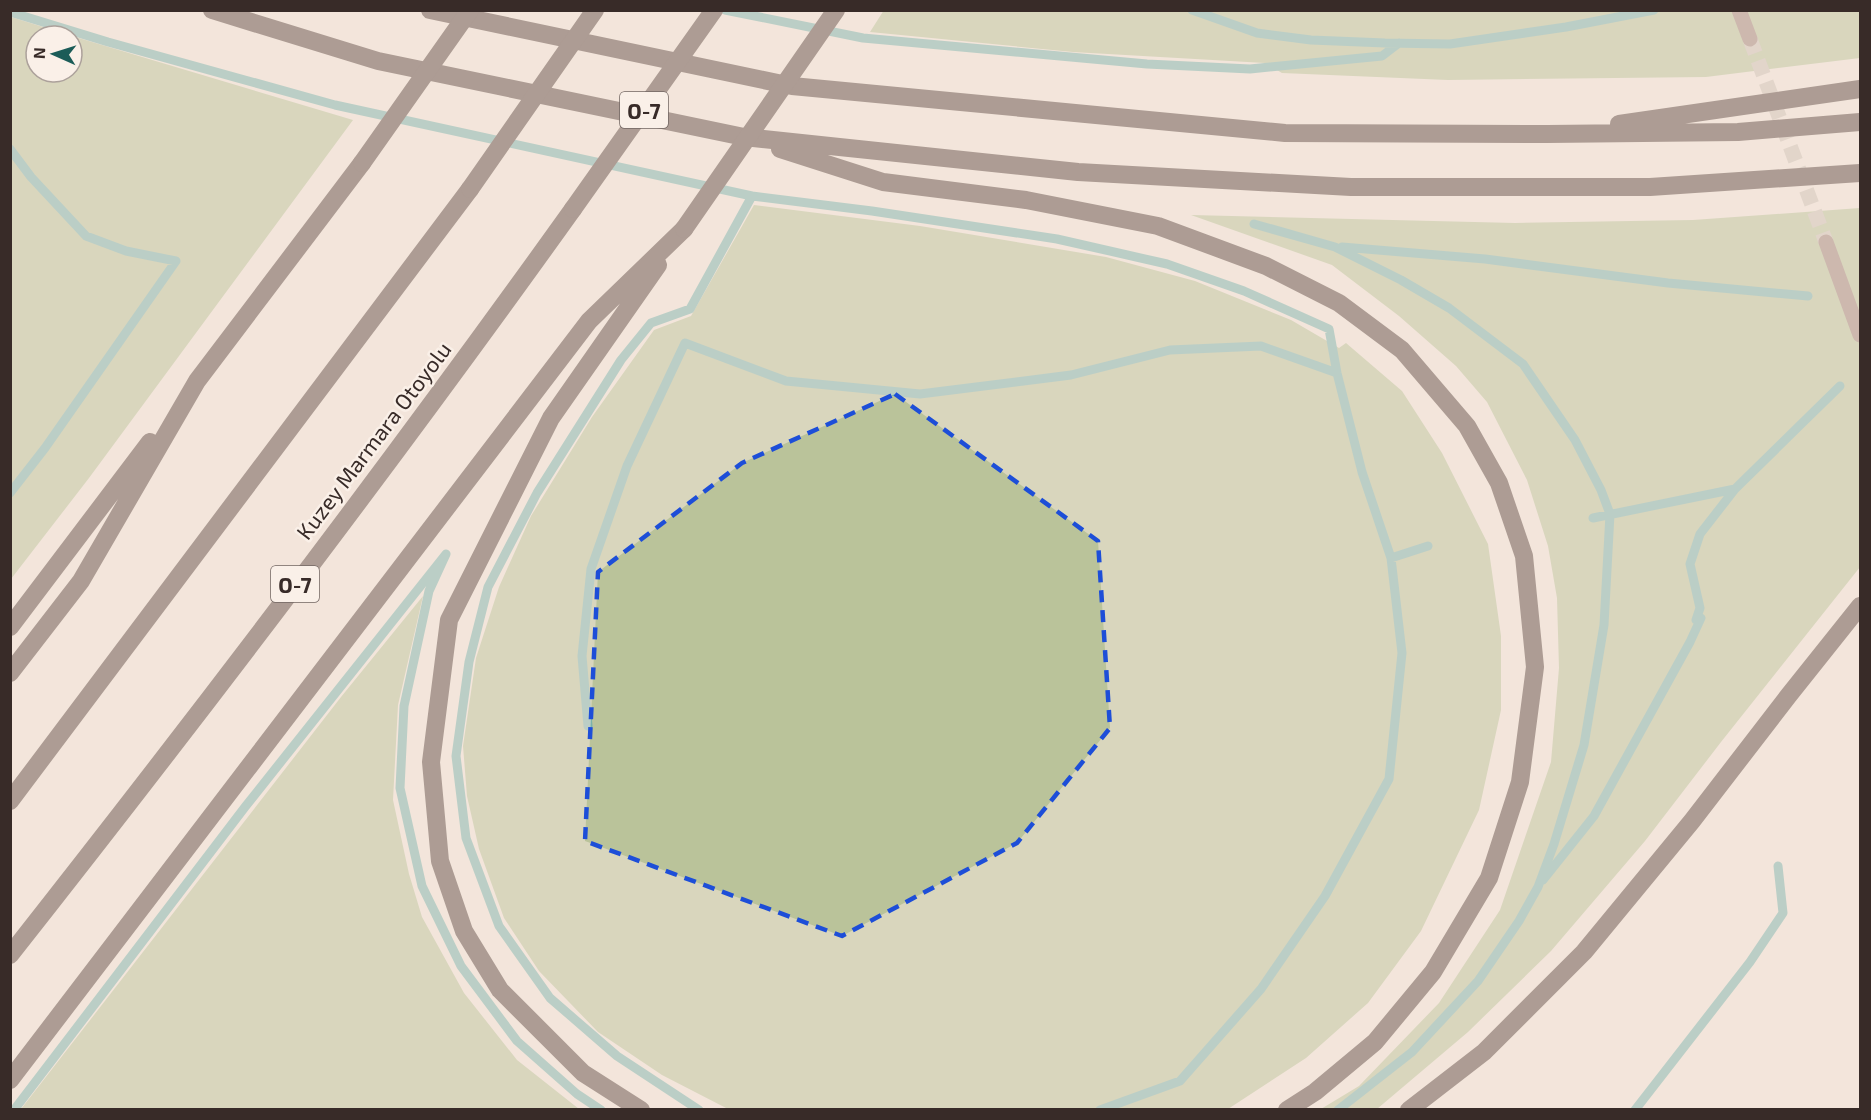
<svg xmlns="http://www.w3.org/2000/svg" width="1871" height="1120" font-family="'Exo 2',sans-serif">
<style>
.green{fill:#bac39a}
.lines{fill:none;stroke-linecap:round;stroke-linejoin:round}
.stream{stroke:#79b2ad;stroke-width:9}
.secondary-tunnel{stroke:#cec0b7;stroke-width:15;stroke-dasharray:15 8;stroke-linecap:butt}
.secondary{stroke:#a08178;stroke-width:15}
.highway{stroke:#59433e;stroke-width:18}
.highway-bridge{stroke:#59433e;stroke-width:18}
.marked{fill:none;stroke:#1d4ed8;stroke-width:4.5;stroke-dasharray:12 8;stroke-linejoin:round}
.labels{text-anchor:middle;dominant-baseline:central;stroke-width:5;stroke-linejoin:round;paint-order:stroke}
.shield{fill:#faf0e8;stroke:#726662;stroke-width:1.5}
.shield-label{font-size:21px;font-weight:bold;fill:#382b28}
.street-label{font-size:22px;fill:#382b28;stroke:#faf0e8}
</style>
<rect width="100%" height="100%" fill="#f3e5db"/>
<path class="green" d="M884,10H1860V58L1706,77L1448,80L1282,73L1265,63L1073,52L870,32Z
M11,17L72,36H36V72H72V36L353,120L89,478L11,579Z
M754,205L920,226L1106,257L1195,281L1291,320L1339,348L1346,343L1402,391L1442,453L1488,544L1501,636V710L1479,810L1421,931L1368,1003L1306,1058L1228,1109H728L662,1075L598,1032L539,971L504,918L479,849L467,796L463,746L476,658L499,587L531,516L592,417L654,330L691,316Z
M1860,208V567L1721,742L1645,841L1551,951L1468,1032L1377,1109H1321L1359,1086L1439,1003L1500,910L1551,762L1559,668L1557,598L1548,546L1527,480L1487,402L1456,366L1399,316L1332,265L1191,215L1515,223L1693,220Z
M423,596L398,705L393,800L409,874L422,917L464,993L517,1060L579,1109H21L341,697Z"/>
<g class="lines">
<path class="stream" d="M725,10L863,38L1147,64L1250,69L1382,56L1399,43
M1192,10L1257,33L1311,40L1385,43L1450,44L1566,27L1654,10
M10,12L108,42L335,105L752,196
M10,149L31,177L86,236L126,251L176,261L45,448L10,493
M1254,224L1335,247L1401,280L1449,308L1523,364L1575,440L1601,490L1610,514L1604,625L1584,745L1554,844L1538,887L1519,921L1478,981L1412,1052L1338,1110
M1342,247L1485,259L1668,283L1808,296
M1593,518L1735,489L1840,386
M1391,558L1428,546
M1696,620L1700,608L1690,564L1700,534L1735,489
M588,726L582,656L591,569L627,466L685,343L786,381L920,394L1071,375L1170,350L1261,346L1337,373
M1543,880L1594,816L1690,642L1701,618
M14,1110L245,807L446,554L429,591L404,706L400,788L422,886L461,966L517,1041L577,1094L601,1110
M699,1110L617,1056L550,998L499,926L466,838L456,756L469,662L488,587L537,493L621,360L651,323L690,309L752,196L872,211L1057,239L1167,264L1244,291L1329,329L1337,373L1362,472L1391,558L1402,653L1389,779L1325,896L1261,989L1180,1081L1100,1110
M1635,1110L1750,962L1783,913L1778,866"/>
<path class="secondary-tunnel" d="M1750,39L1826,242"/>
<path class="secondary" d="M1739,10L1750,39
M1826,242L1860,335"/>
<path class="highway" d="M212,10L378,61L744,137L1078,172L1351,187H1650L1860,173
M430,10L792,86L1285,133L1547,134L1738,132L1860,122
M1619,124L1860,89
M780,149L883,182L1026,200L1158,226L1266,266L1339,303L1402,350L1467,426L1499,483L1524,556L1535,667L1520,782L1489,878L1433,972L1375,1042L1315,1092L1287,1110
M10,627L150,442
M10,673L81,581L197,381L362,163
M10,801L470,189
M10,955C203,710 392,462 573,209
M10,1080L589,321L684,229
M641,1110L583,1073L500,990L464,931L440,861L431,762L449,620L551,418L658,265
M1409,1110L1484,1052L1584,952L1692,821L1789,695L1860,606"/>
<path class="highway-bridge" d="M362,163L470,10
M470,189L595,10
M573,209L714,10
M684,229L836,10"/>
</g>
<path d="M0 0H1871V1120H0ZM895,394L1098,541L1110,728L1017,843L842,936L585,841L598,572L742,463Z" fill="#f3e5db" fill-opacity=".55" fill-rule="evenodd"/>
<path class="marked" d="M895,394L1098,541L1110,728L1017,843L842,936L585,841L598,572L742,463Z"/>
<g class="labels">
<g class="shield">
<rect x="620" y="92" width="48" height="36" rx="4.5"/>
<rect x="271" y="566" width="48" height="36" rx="4.5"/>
</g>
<g class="shield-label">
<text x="644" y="110">O-7</text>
<text x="295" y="584">O-7</text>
</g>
<g class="street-label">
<text transform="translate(373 440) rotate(-53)">Kuzey Marmara Otoyolu</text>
</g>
</g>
<rect width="1871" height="1120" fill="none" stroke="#382b28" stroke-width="24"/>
<g transform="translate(54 54) rotate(273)"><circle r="28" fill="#faf0e8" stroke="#aca19b" stroke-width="1.5"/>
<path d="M0-4.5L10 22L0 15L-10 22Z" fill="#1b5c58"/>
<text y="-9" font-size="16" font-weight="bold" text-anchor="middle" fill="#382b28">N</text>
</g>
</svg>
